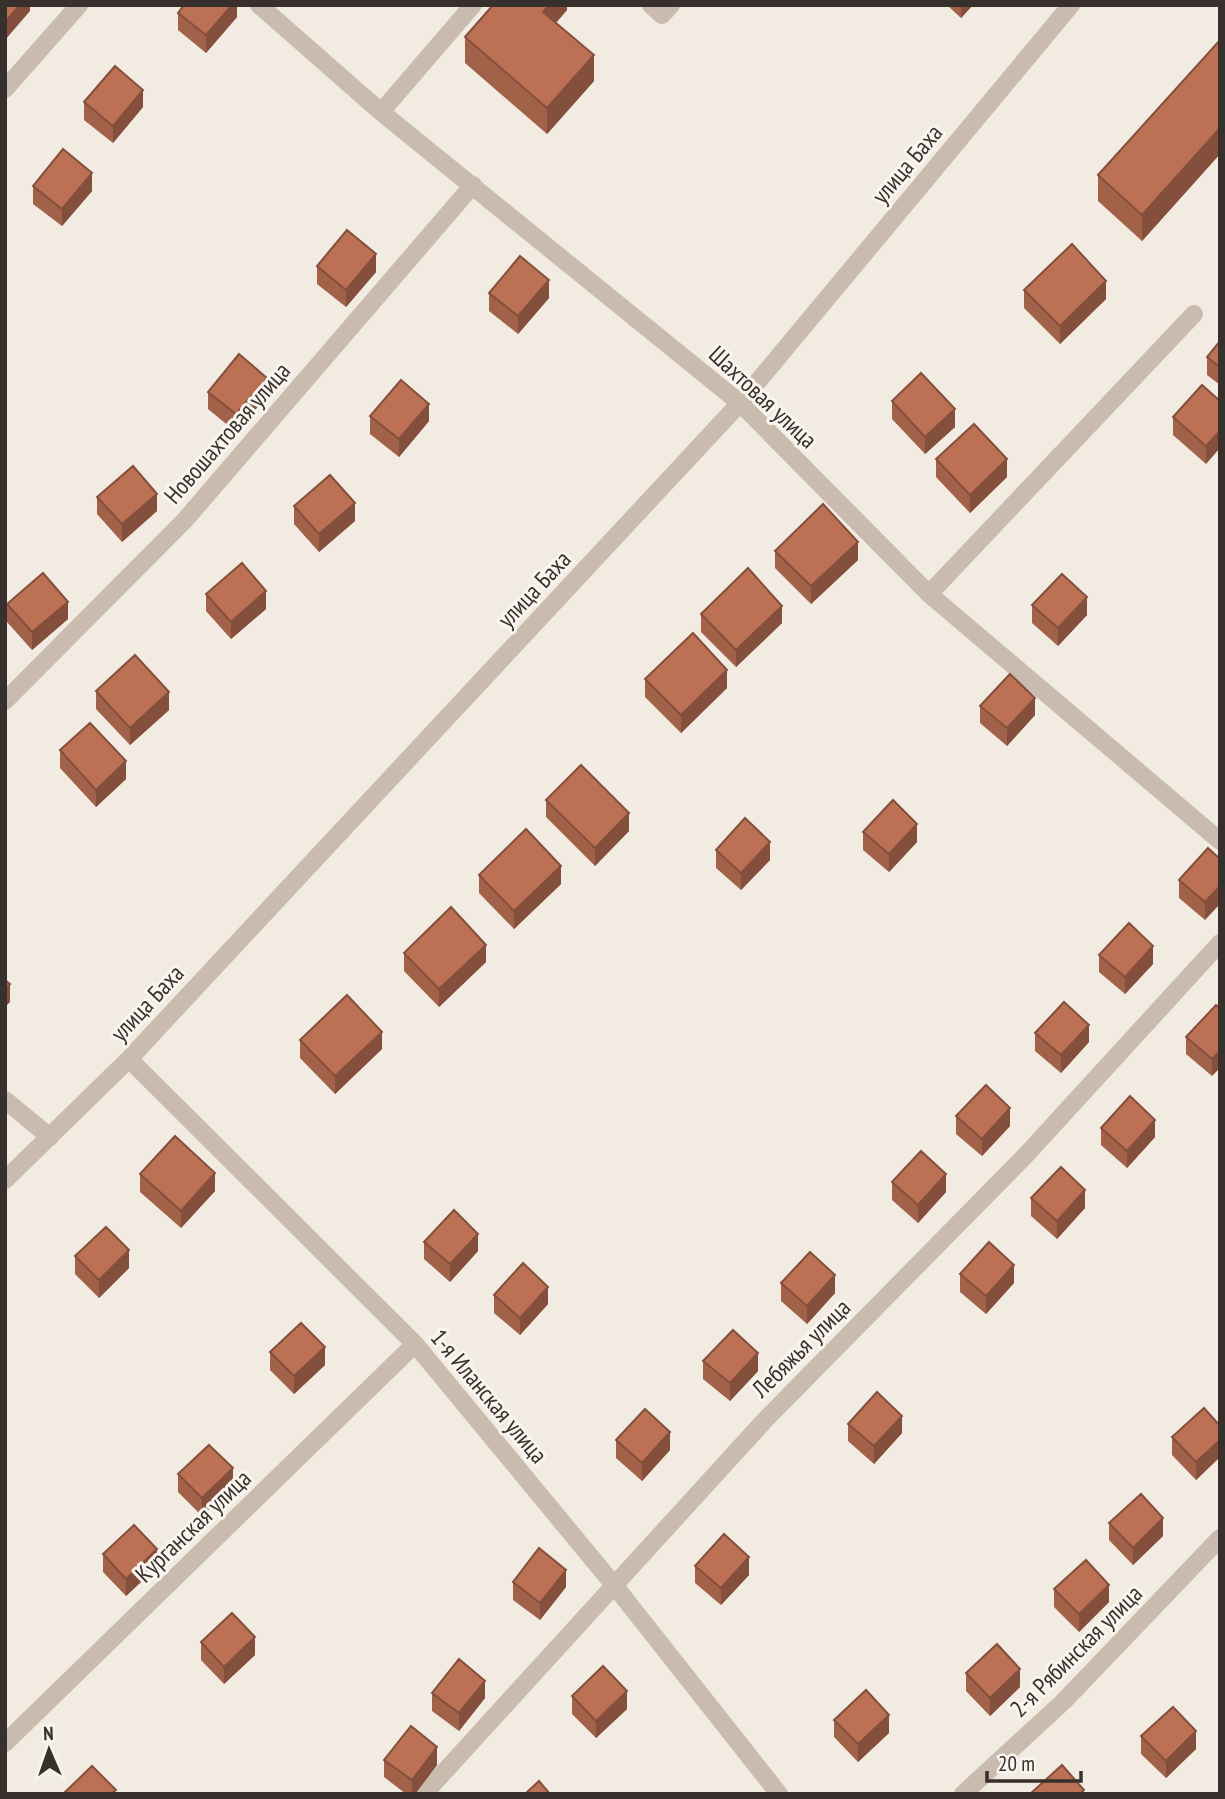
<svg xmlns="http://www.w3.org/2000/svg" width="1225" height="1799" font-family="'PT Sans Narrow',sans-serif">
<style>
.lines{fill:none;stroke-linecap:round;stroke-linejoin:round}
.minor{stroke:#c9bbae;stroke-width:18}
.wall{fill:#a26149}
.shaded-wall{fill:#844f3c}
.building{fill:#bc7155;stroke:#844f3c;stroke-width:2}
.labels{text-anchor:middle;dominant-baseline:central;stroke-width:6;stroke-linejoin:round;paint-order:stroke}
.street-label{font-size:24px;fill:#38302c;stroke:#f9f4ee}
</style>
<rect width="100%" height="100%" fill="#f2ebe1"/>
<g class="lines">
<path class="minor" d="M259,5L381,112L740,403L929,594L1220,841
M651,5L662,15L671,5
M5,89L79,5
M381,112L473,5
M929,594L1194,314
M5,701L185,520L473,185
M129,1059L415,1344L614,1585L779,1794
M5,1100L50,1137
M5,1180L129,1059L740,403L1071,5
M5,1743L415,1344
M424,1794L765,1420L1025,1156L1220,943
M963,1794L1064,1701L1220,1538"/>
</g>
<path class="wall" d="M237,5V17L206,53L178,30V13Z
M567,5V10L556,23L594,81L547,134L465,63V37Z
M947,5H973L961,18Z
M1220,40V154L1142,241L1098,201V175Z
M84,102L143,107L113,143L84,120Z
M33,186L92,191L62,226L33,204Z
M317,266L376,272L346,307L317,284Z
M1024,290L1106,299L1060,344L1024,308Z
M489,293L549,298L518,334L489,311Z
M1220,341V385L1207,375V357Z
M208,392L267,396L236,432L208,409Z
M892,401L955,427L925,454L892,419Z
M1220,401L1206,464L1173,435V417Z
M370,416L429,421L399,457L370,434Z
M936,459L1007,477L970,513L936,477Z
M97,497L157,511L122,542L97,514Z
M294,506L355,521L319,552L294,524Z
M775,551L858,560L811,604L775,568Z
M206,594L266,609L231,639L206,611Z
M7,604L68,619L32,650L7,622Z
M1032,605L1087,615L1058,646L1032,623Z
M701,614L782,623L736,667L701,632Z
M645,679L727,688L681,733L645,697Z
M96,691L169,710L130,745L96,709Z
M980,706L1035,715L1007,746L980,723Z
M60,750L126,779L96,807L60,768Z
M546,800L629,831L595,866L546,817Z
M863,832L917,842L889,872L863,850Z
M716,850L770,860L741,890L716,868Z
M1220,859L1205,920L1179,898V880Z
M479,875L561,884L514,929L479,893Z
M404,953L486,962L439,1007L404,971Z
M1099,955L1153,964L1125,994L1099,972Z
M1216,1005L1212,1076L1186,1054V1037Z
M1035,1033L1089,1042L1061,1073L1035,1051Z
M300,1040L382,1049L335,1094L300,1058Z
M956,1116L1010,1126L982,1156L956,1134Z
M1101,1128L1155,1137L1127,1168L1101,1145Z
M140,1174L215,1191L181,1228L140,1192Z
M892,1182L946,1192L918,1223L892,1200Z
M1031,1198L1085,1208L1057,1239L1031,1216Z
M424,1242L478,1251L450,1282L424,1259Z
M75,1256L129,1268L99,1298L75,1274Z
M960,1274L1014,1283L986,1314L960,1292Z
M781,1283L835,1293L807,1324L781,1301Z
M494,1295L548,1304L520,1335L494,1313Z
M270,1352L325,1365L294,1394L270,1370Z
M703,1361L758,1371L730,1401L703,1379Z
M848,1424L902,1433L874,1464L848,1441Z
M1220,1426V1457L1196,1480L1172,1455V1437Z
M616,1440L670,1450L642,1481L616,1458Z
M178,1474L233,1486L202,1516L178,1492Z
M1109,1523L1163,1536L1133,1565L1109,1540Z
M103,1554L157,1567L126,1596L103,1572Z
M695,1566L749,1575L721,1605L695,1583Z
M513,1582L566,1587L540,1620L513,1600Z
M1054,1589L1109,1602L1079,1632L1054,1607Z
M201,1642L255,1655L224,1684L201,1660Z
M966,1673L1020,1687L990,1716L966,1691Z
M432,1693L485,1698L459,1731L432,1711Z
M572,1696L627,1709L596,1738L572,1714Z
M834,1720L889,1733L858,1762L834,1737Z
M1141,1736L1196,1749L1166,1778L1141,1754Z
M384,1760L437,1765L415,1794H406L384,1777Z"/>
<path class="shaded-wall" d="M20,5H30V11L5,40V22Z
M232,5H237V17L206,53V35Z
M549,5H567V10L543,37V12Z
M961,5H973L961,18Z
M594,55V81L547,134V108Z
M143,90V107L113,143V126Z
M1220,128V154L1142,241V215Z
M92,173V191L62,226V209Z
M376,254V272L346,307V290Z
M549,280V298L518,334V316Z
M1106,281V299L1060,344V326Z
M267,378V396L236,432V414Z
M429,404V421L399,457V439Z
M955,409V427L925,454V437Z
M1220,431V448L1206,464V446Z
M1007,459V477L970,513V495Z
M157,494V511L122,542V524Z
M355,503V521L319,552V534Z
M858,542V560L811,604V586Z
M266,591V609L231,639V622Z
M1087,597V615L1058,646V628Z
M68,602V619L32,650V632Z
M782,606V623L736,667V650Z
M727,670V688L681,733V715Z
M169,692V710L130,745V728Z
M1035,698V715L1007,746V728Z
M126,761V779L96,807V790Z
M629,813V831L595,866V848Z
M917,824V842L889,872V854Z
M770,842V860L741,890V873Z
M561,866V884L514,929V911Z
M1220,886V904L1205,920V902Z
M486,945V962L439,1007V989Z
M1153,946V964L1125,994V977Z
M10,984V1002L5,1007V989Z
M1089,1025V1042L1061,1073V1055Z
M382,1032V1049L335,1094V1076Z
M1220,1051V1068L1212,1076V1059Z
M1010,1108V1126L982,1156V1139Z
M1155,1120V1137L1127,1168V1151Z
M215,1173V1191L181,1228V1211Z
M946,1174V1192L918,1223V1205Z
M1085,1190V1208L1057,1239V1221Z
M478,1234V1251L450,1282V1264Z
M129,1250V1268L99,1298V1280Z
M1014,1265V1283L986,1314V1296Z
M835,1275V1293L807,1324V1306Z
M548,1287V1304L520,1335V1318Z
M325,1347V1365L294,1394V1376Z
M758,1353V1371L730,1401V1383Z
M902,1416V1433L874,1464V1446Z
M670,1432V1450L642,1481V1463Z
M1220,1440V1457L1196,1480V1462Z
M233,1468V1486L202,1516V1498Z
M1163,1518V1536L1133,1565V1548Z
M157,1549V1567L126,1596V1579Z
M749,1557V1575L721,1605V1588Z
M566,1570V1587L540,1620V1603Z
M1109,1585V1602L1079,1632V1614Z
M255,1637V1655L224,1684V1667Z
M1020,1669V1687L990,1716V1698Z
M485,1681V1698L459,1731V1713Z
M627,1691V1709L596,1738V1721Z
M889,1715V1733L858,1762V1744Z
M1196,1731V1749L1166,1778V1761Z
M437,1747V1765L415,1794H412V1780Z"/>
<path class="building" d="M5,5H20L5,22Z
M184,5H232L206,35L178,13Z
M493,5H549L543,12L594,55L547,108L465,37Z
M1220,40V128L1142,215L1098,175Z
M115,66L143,90L113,126L84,102Z
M63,149L92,173L62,209L33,186Z
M347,230L376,254L346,290L317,266Z
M1072,244L1106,281L1060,326L1024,290Z
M520,256L549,280L518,316L489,293Z
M1220,341V367L1207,357Z
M239,354L267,378L236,414L208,392Z
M921,373L955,409L925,437L892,401Z
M401,380L429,404L399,439L370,416Z
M1202,385L1220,401V431L1206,446L1173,417Z
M974,424L1007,459L970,495L936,459Z
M133,466L157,494L122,524L97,497Z
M330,475L355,503L319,534L294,506Z
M823,504L858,542L811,586L775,551Z
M242,563L266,591L231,622L206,594Z
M748,568L782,606L736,650L701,614Z
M43,573L68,602L32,632L7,604Z
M1062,574L1087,597L1058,628L1032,605Z
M693,633L727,670L681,715L645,679Z
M135,655L169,692L130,728L96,691Z
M1010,674L1035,698L1007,728L980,706Z
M90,723L126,761L96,790L60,750Z
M581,765L629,813L595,848L546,800Z
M893,800L917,824L889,854L863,832Z
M745,818L770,842L741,873L716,850Z
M526,829L561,866L514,911L479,875Z
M1208,848L1220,859V886L1205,902L1179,880Z
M451,907L486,945L439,989L404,953Z
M1129,923L1153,946L1125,977L1099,955Z
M5,980L10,984L5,989Z
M347,995L382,1032L335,1076L300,1040Z
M1064,1002L1089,1025L1061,1055L1035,1033Z
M1216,1005L1220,1008V1051L1212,1059L1186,1037Z
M986,1085L1010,1108L982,1139L956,1116Z
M1130,1096L1155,1120L1127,1151L1101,1128Z
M175,1136L215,1173L181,1211L140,1174Z
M921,1151L946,1174L918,1205L892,1182Z
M1061,1167L1085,1190L1057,1221L1031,1198Z
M454,1210L478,1234L450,1264L424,1242Z
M106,1227L129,1250L99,1280L75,1256Z
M989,1242L1014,1265L986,1296L960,1274Z
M810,1252L835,1275L807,1306L781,1283Z
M523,1263L548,1287L520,1318L494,1295Z
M301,1323L325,1347L294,1376L270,1352Z
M733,1330L758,1353L730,1383L703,1361Z
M877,1392L902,1416L874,1446L848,1424Z
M1204,1408L1220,1426V1440L1196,1462L1172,1437Z
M645,1409L670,1432L642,1463L616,1440Z
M209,1445L233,1468L202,1498L178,1474Z
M1141,1494L1163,1518L1133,1548L1109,1523Z
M134,1525L157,1549L126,1579L103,1554Z
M724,1534L749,1557L721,1588L695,1566Z
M539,1548L566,1570L540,1603L513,1582Z
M1086,1560L1109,1585L1079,1614L1054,1589Z
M232,1613L255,1637L224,1667L201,1642Z
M997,1644L1020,1669L990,1698L966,1673Z
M459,1659L485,1681L459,1713L432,1693Z
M603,1666L627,1691L596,1721L572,1696Z
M866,1690L889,1715L858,1744L834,1720Z
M1173,1707L1196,1731L1166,1761L1141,1736Z
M411,1726L437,1747L412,1780L384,1760Z
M1062,1765L1084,1790L1080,1794H1030Z
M92,1766L116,1790L111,1794H63Z
M539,1781L550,1794H525Z"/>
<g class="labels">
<g class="street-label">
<text transform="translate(907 164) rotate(-50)">улица Баха</text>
<text transform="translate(763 397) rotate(43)">Шахтовая улица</text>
<text transform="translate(227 433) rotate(-49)">Новошахтовая улица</text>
<text transform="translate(534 589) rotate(-47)">улица Баха</text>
<text transform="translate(147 1003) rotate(-47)">улица Баха</text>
<text transform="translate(801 1348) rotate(-45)">Лебяжья улица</text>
<text transform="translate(489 1396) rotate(50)">1-я Иланская улица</text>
<text transform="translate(193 1526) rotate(-44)">Курганская улица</text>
<text transform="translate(1076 1651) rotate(-45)">2-я Рябинская улица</text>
</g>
</g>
<rect width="1225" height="1799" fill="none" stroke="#38302c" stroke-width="14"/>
<g transform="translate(49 1750) rotate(358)" stroke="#f9f4ee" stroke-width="5" paint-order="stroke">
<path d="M0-5L12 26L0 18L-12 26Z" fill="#38302c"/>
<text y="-10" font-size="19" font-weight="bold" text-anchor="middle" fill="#38302c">N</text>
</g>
<path d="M987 1771v10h94v-10" fill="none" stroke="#38302c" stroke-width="3.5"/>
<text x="998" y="1771" font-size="21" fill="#38302c" stroke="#f9f4ee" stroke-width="5" paint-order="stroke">20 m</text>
</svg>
